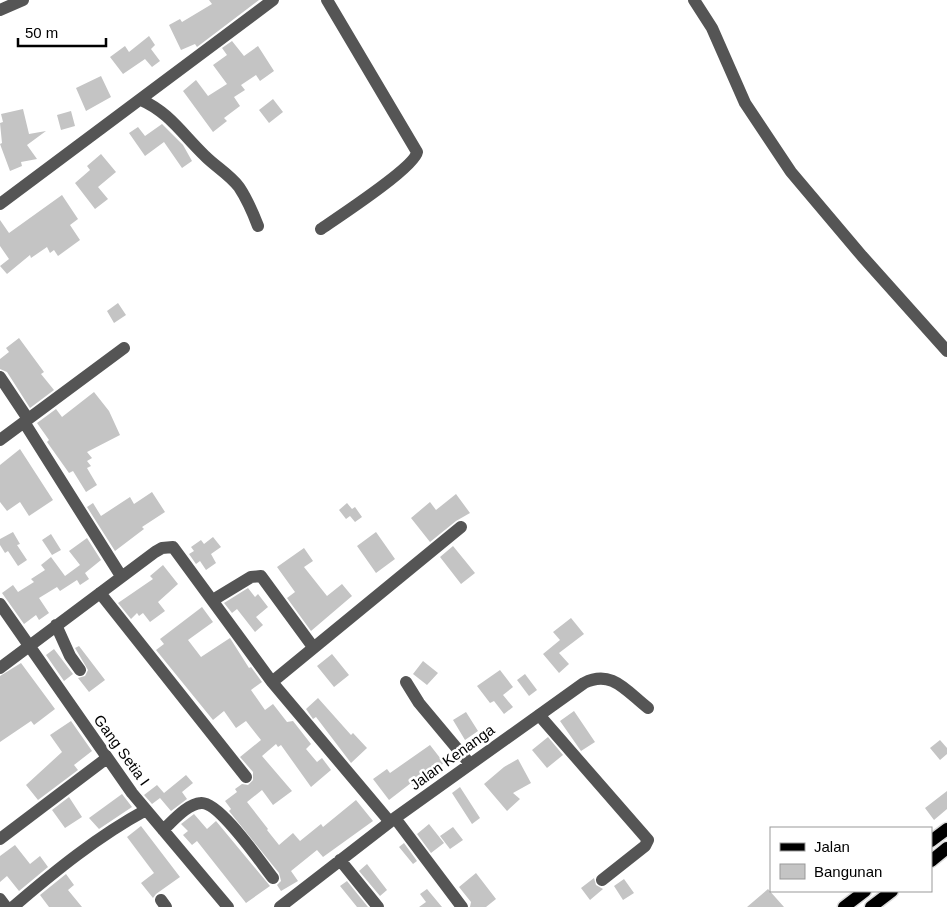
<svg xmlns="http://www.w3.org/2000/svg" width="947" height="907" font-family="Arial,sans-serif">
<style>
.building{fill:#c4c4c4}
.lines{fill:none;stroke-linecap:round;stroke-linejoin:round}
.major-casing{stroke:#dbdbdb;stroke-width:15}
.minor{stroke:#555;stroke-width:12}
.major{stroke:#000;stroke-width:12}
.labels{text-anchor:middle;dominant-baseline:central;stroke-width:5;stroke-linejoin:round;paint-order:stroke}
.street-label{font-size:15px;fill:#000;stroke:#fff}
</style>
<rect width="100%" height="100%" fill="#fff"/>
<path class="building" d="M209,0H259L197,47L195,44L181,50L169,25L180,19L182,22L212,4Z
M149,36L155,45L151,49L160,61L152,67L145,59L123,74L110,57L125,46L129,52Z
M232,41L244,56L258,46L274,71L260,81L256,75L241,85L245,90L234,97L240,106L224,118L227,121L213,132L183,91L196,80L208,96L227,84L213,65L227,55L222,48Z
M101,76L111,97L86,111L76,88Z
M273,99L283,112L269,123L259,110Z
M23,109L29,134L46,131L27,145L37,159L21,162L22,166L10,171L0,144L2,143L0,123L3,122L1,114Z
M71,111L75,126L61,130L57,115Z
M162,124L183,145L192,161L182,168L164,142L145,156L129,133L138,127L145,136Z
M101,154L116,172L98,187L108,199L95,209L75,183L90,170L87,166Z
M62,195L78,219L70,225L80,240L58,256L54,250L50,253L47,247L31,258L30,255L7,274L0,266L9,259L0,246V220L9,233Z
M118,303L126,315L114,323L107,311Z
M19,338L44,372L41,374L54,390L30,408L7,372L0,369V359L9,352L6,348Z
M94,392L109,411L120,435L87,452L92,458L87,461L91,466L87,468L97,485L86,492L73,471L69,473L47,442L49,440L37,423L56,409L62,417Z
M20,449L53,500L29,516L20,502L7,511L0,502V465Z
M152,492L165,512L142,527L144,529L115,551L87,507L93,503L101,516L130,497L134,504Z
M456,494L470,513L456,521L430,542L411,518L430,502L436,510Z
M347,503L352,509L355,507L362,517L355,522L350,516L346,519L339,510Z
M13,532L20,544L17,545L27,560L18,566L8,551L5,553L0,545V539Z
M376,532L395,559L376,573L357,546Z
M51,534L61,550L52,555L42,540Z
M213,537L221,547L211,554L216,563L206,570L200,561L196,564L189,554L194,551L191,547L201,540L204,544Z
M87,538L101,560L85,573L89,579L80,585L77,580L60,591L57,587L39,598L49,613L39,620L36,615L24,624L2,593L13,585L18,592L34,582L31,579L45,570L41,565L51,557L65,576L80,565L69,551Z
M453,546L475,573L461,584L440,557Z
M304,548L313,561L304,567L327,596L342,584L352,596L311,631L287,598L295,592L277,567Z
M163,565L178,584L158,602L165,611L150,622L143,613L139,616L137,613L131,619L118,603L153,579L150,576Z
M248,588L255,597L258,594L268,607L256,617L263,625L255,632L237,609L232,613L224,603Z
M202,607L213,622L188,640L201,657L230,638L249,668L251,667L262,682L251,690L265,710L273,704L287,722L293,721L311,744L306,749L317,762L322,758L331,770L311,787L281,745L278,747L276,744L262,756L292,791L273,805L262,790L247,802L268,829L267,830L279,845L293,833L300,841L321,824L323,827L356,800L373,821L323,857L317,850L291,871L298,881L281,891L277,885L281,881L279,873L229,811L231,809L225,801L237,792L235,789L242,784L248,785L253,780V772L240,757L261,740L246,721L236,728L224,711L213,720L156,650L164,644L160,639Z
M571,618L584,634L559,653L569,664L559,673L543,654L560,640L553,632Z
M79,646L105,680L89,692L78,678L85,676L88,670L75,648Z
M54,649L73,674L64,681L46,655Z
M332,654L349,675L334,687L317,666Z
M423,661L438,673L427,685L413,674Z
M21,663L55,709L34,725L31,721L0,742V676Z
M500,670L513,687L503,695L513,707L504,714L494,701L490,703L477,686Z
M525,674L537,690L529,696L517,680Z
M318,698L351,735L353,733L367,748L351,763L316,717L313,719L306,709Z
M574,711L595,742L581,751L560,721Z
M466,712L478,731L465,740L453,720Z
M71,721L92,751L74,765L78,770L38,800L26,785L62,752L50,735Z
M548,737L563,755L547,768L532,750Z
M940,740L947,748V754L940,760L930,748Z
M430,745L444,763L425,778L428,782L417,790L411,783L389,800L373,779L387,769L390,773Z
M518,759L531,783L513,793L520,799L507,811L484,784L504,767Z
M186,775L193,783L182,792L187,799L171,811L160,798L152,804L144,795L157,785L164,793Z
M460,787L480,818L472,824L452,793Z
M947,791V809L934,820L925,808Z
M122,794L132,807L99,829L89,818Z
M69,797L82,817L65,828L52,810Z
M194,814L207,829L216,821L270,886L246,903L197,841L192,845L183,835L188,831L181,824Z
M429,824L444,843L431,853L417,834Z
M141,826L180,877L156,894L153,898L141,883L154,873L127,837Z
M453,827L463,840L450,849L440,836Z
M404,843L417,861L413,864L399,847Z
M15,845L30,864L40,856L48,867L19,891L7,876L0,882V856Z
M367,864L387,890L380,896L359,871Z
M476,873L496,899L486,907H470L471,902L459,887Z
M66,874L74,885L68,890L82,907H49L40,895Z
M594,878L596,885L603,889L590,900L581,888Z
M624,879L634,893L623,900L614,886Z
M347,881L368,907H357L340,886Z
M427,889L442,907H419L426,902L420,894Z
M768,889L784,907H747Z"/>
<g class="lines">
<defs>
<path id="major" d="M931,841L947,829
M931,861L947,848
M844,907L865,891
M871,907L892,891"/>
</defs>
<use href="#major" class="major-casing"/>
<path class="minor" d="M694,0L712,28L745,103L791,172L862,256L947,351
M0,10L23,0
M141,100C169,112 183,135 205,156C216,167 230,175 239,187C247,199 253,213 258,226
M0,204L273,0
M321,229C337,218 415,167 417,152L327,0
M0,377L28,419
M24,422L121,576
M0,440L124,348
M100,593L246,777
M213,600L251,577L261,576L313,647
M0,604L132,793L228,907
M56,625L70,656L80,670
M0,668L155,552L162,548L173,547L272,682L390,822
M272,682L461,527
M406,682L419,703L470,764
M539,715L648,840L645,846L602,880
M395,818L462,907
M163,830C173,821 187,804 201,803C219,801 261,863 273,878
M0,839L107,758
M340,860L378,907
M0,899L6,907
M161,900L166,907
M13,907C55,871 98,836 146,810
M280,907L395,818L584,683C612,669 626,691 648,708"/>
<use href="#major" class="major"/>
</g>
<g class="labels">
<g class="street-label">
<text transform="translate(122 750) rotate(54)">Gang Setia I</text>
<text transform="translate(452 757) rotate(-36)">Jalan Kenanga</text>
</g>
</g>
<rect x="770" y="827" width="162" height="65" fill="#ffffff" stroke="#999999"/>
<rect x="780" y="843" width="25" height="8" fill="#000000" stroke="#999999"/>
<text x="814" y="852" font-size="15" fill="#000000">Jalan</text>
<rect x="780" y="864" width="25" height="15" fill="#c4c4c4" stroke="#999999"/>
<text x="814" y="877" font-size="15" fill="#000000">Bangunan</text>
<path d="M18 38v8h88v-8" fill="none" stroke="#000000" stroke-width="2.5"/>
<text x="25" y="38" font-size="15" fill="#000000" stroke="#ffffff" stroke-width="4" paint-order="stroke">50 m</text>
</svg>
